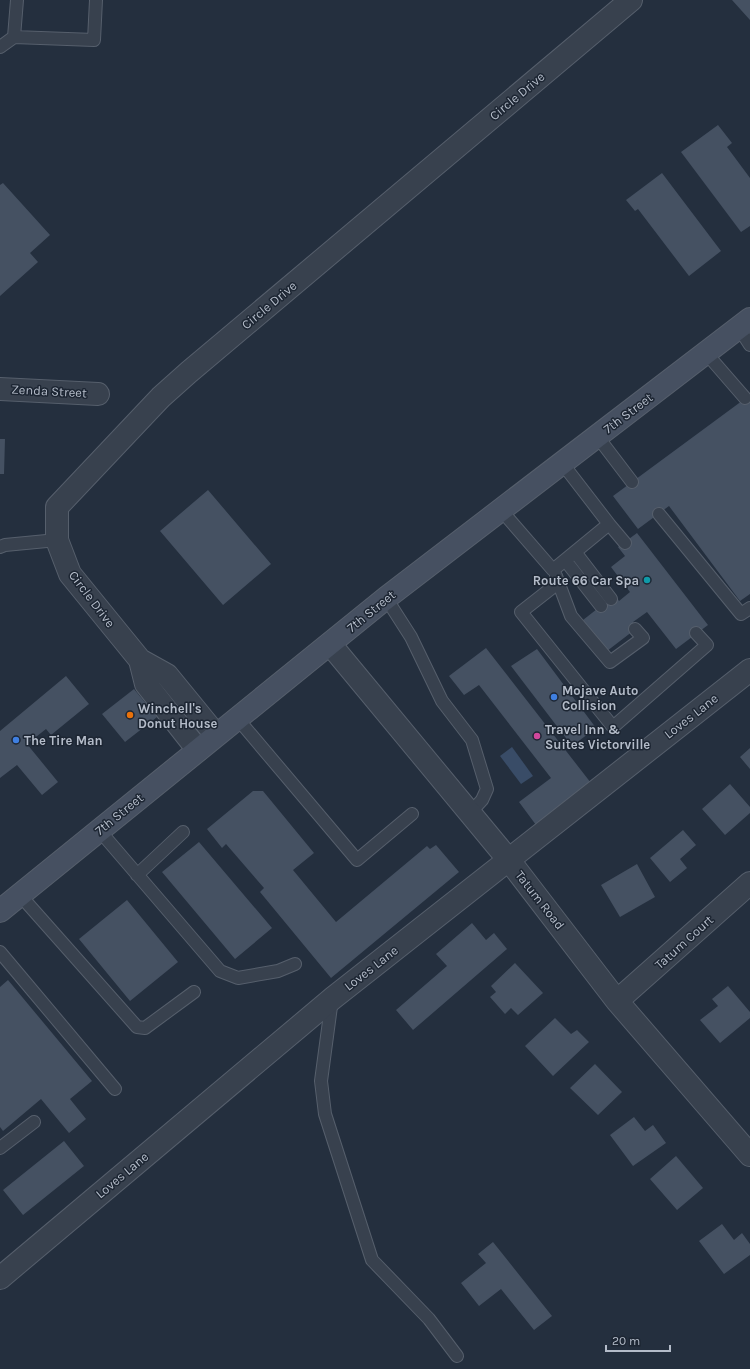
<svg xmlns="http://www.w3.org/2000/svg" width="750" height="1369" font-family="Karla,sans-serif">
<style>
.water{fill:#394c67}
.building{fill:#455162}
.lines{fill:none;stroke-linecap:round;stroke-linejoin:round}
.service-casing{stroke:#565f6c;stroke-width:14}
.minor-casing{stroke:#565f6c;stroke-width:24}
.secondary-casing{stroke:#565f6c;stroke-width:24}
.service{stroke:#38414e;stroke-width:12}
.minor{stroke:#38414e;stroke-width:22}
.secondary{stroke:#465061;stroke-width:22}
.culture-dot{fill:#0f9aa8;stroke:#1d2633;stroke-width:1.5}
.shop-dot{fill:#3f7fe0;stroke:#1d2633;stroke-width:1.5}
.food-dot{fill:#e8710a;stroke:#1d2633;stroke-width:1.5}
.hotel-dot{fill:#d1479c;stroke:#1d2633;stroke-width:1.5}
.labels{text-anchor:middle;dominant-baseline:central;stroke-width:3;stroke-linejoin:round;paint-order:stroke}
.street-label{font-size:13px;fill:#b4bcc9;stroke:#1d2633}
.poi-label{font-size:13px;font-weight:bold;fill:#b4bcc9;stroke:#1d2633;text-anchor:start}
</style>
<rect width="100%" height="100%" fill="#242f3e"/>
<path class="water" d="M512,747L533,776L521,784L500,756Z"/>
<path class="building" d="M732,0H750V20Z
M718,125L732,143L727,147L750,178V226L741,232L681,152Z
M662,173L721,251L689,276L638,209L635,211L626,200Z
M3,183L50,235L30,253L38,262L0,296V185Z
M750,395V594L740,601L669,506L638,529L613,496Z
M0,439H5L4,474H0Z
M208,490L271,564L223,605L160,531Z
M637,533L708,625L676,649L647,612L633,622L637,628L607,651L583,620L615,595L619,601L630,592L611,567L625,556L618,547Z
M486,648L591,783L536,825L519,802L551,778L479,685L464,695L449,676Z
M537,649L596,728L572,746L511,666Z
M66,676L89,704L51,735L46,729L27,744L58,782L42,795L17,765L0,778V731Z
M134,689L157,717L125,742L102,714Z
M750,748V769L740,757Z
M730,784L750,807V813L725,835L702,809Z
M253,791H263L314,853L293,870L336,922L427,846L430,849L436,845L459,872L331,978L260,892L264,888L226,844L222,848L207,829Z
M683,830L696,845L680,859L687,868L670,882L650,858Z
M199,842L272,928L235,959L162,872Z
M637,864L655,897L620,917L601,885Z
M127,900L178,962L130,1001L79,939Z
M472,923L486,940L494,933L507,949L413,1030L396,1010L447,966L436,954Z
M515,963L543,993L518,1015L511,1008L505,1014L490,997L496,992L491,986Z
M8,980L92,1081L70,1099L86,1119L69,1133L41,1099L3,1131L0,1127V987Z
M728,986L750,1012V1018L720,1043L700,1020L718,1006L712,999Z
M555,1018L571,1034L577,1030L589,1042L553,1076L525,1046Z
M595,1064L622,1092L598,1115L570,1088Z
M634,1117L645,1131L653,1125L666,1143L633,1166L610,1135Z
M64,1141L84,1166L23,1215L3,1190Z
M676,1156L703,1188L677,1210L650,1179Z
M722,1224L734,1240L742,1233L750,1244V1255L724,1274L699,1241Z
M493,1242L552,1316L534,1330L501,1289L479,1306L461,1283L486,1263L478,1254Z"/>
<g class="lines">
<defs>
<path id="service" d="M17,0L14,37L94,40L96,0
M0,47L14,37
M739,328L750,345
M706,353L745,398
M597,436L632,482
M501,510L553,570L609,524L562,463
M659,514L741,614L750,608
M609,524L625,543
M0,547L5,545L57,540
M575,552L611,599
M565,560L601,606
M556,576L571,616L610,662L643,638L635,629
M558,583L521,612L613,727L707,645L696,633
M386,598L411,637L442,701L472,740L487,789L482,800L469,814
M237,718L357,860L412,814
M99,830L220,971L238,978L278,971L295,964
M137,875L183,832
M20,895L137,1027L145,1028L194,992
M0,952L115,1089
M332,999L321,1081L325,1114L372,1260L429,1319L457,1356
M0,1148L34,1122"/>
<path id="minor" d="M0,389L98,394
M330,644L508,859L617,1001L750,1155
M140,660L146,684L198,750
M216,735L167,675L140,660L70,574L57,540V507L161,397L189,372L631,0
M617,1001L750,883
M0,1278L333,998L750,670"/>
<path id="secondary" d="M0,911L386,598L750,319"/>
</defs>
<use href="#service" class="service-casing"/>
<use href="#minor" class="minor-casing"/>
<use href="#secondary" class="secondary-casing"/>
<use href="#service" class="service"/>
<use href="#minor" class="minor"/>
<use href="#secondary" class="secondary"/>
</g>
<circle class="culture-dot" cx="647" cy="580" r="4"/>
<g class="shop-dot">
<circle cx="554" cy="697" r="4"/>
<circle cx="16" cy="740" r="4"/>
</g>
<circle class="food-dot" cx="130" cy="715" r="4"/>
<circle class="hotel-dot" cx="537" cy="736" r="4"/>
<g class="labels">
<g class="street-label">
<text transform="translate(517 96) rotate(-40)">Circle Drive</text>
<text transform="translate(269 305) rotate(-40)">Circle Drive</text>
<text transform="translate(49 391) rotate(3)">Zenda Street</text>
<text transform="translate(628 413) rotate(-37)">7th Street</text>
<text transform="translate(92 599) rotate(53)">Circle Drive</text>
<text transform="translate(371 611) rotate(-39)">7th Street</text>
<text transform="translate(691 716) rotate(-38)">Loves Lane</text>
<text transform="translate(119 814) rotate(-39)">7th Street</text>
<text transform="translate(540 900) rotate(52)">Tatum Road</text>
<text transform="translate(684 942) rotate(-42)">Tatum Court</text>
<text transform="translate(371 968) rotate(-38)">Loves Lane</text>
<text transform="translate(122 1175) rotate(-40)">Loves Lane</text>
</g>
<g class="poi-label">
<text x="639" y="580" text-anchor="end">Route 66 Car Spa</text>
<text x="562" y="690">Mojave Auto<tspan x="562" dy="15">Collision</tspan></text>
<text x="138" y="708">Winchell's<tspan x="138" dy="15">Donut House</tspan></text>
<text x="545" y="729">Travel Inn &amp;<tspan x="545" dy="15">Suites Victorville</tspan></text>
<text x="24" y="740">The Tire Man</text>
</g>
</g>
<path d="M606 1345v6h64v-6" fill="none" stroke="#b4bcc9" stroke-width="2"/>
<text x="612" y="1345" font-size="12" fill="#b4bcc9" stroke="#1d2633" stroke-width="3" paint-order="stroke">20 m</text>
</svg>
